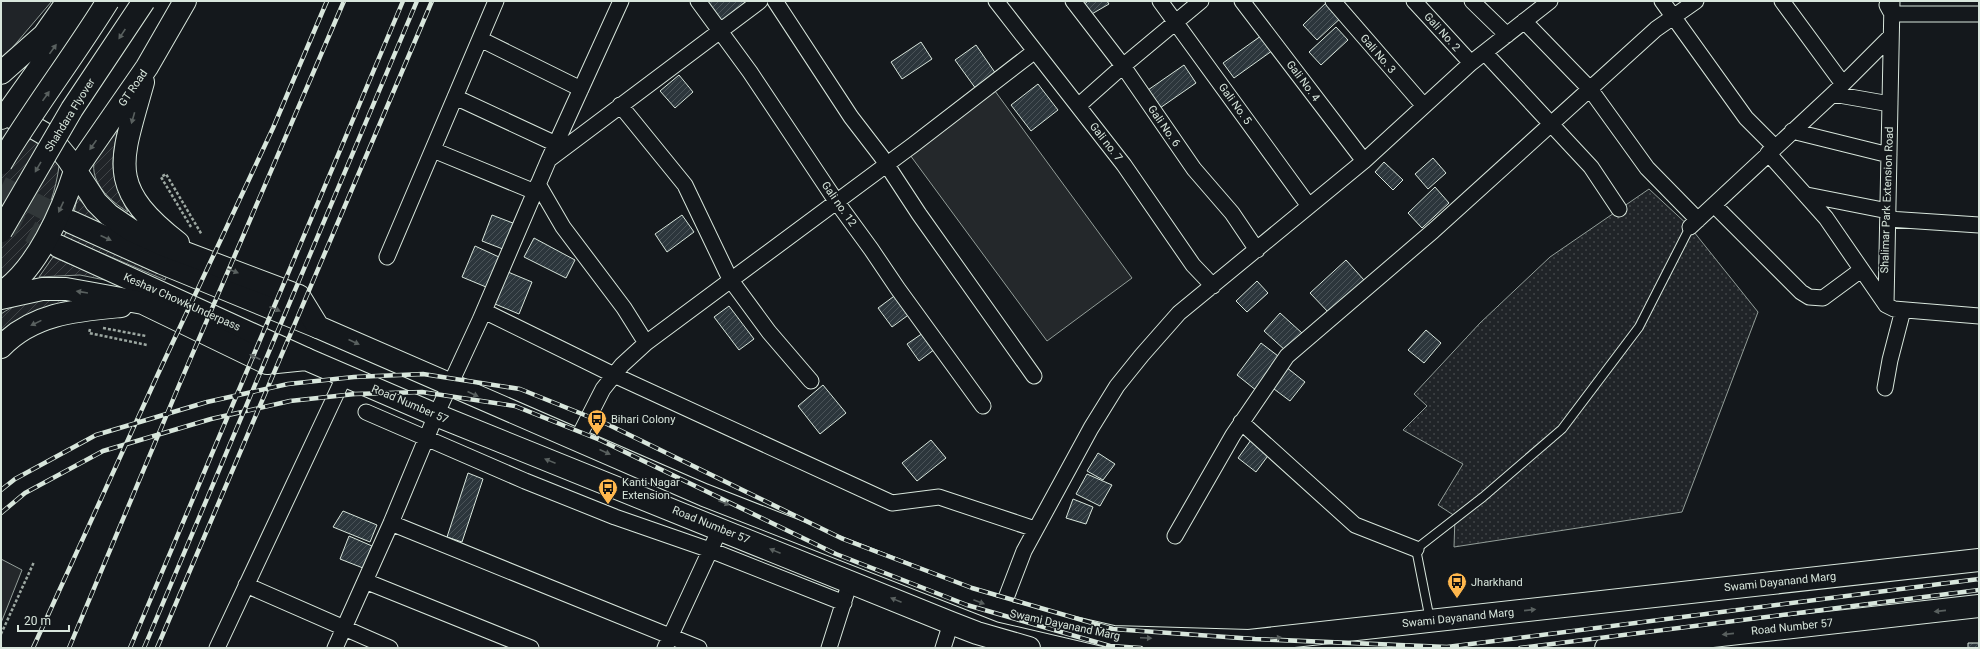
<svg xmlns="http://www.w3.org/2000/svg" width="1980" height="649" font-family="Roboto,sans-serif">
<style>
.grass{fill:#202428;stroke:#939e99}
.park{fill:url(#park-dots);stroke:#939e99}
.garden{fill:url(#garden-furrows);stroke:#939e99}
.parking{fill:#24282b;stroke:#939e99}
.building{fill:url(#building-hatch);stroke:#d8e6dc}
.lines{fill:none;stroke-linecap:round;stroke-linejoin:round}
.secondary-tunnel{stroke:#313739;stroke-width:22;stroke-dasharray:22 11;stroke-linecap:butt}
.lane-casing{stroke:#d8e6dc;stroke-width:10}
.street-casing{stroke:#d8e6dc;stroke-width:17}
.secondary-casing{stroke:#d8e6dc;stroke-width:24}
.primary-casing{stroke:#d8e6dc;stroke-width:24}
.path{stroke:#9da8a2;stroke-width:2.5;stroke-dasharray:3 2;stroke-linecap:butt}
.lane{stroke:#14181c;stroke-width:8}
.street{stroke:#14181c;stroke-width:15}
.secondary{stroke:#14181c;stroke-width:22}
.primary{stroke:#14181c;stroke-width:22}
.rail-casing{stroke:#d8e6dc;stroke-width:4.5}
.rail{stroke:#14181c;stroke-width:3;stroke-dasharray:9;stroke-linecap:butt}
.highway-bridge-casing{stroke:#d8e6dc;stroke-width:24;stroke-linecap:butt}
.highway-bridge{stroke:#14181c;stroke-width:22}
.oneway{fill:#59605f}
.labels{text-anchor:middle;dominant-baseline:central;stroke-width:3;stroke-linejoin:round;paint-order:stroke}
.street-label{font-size:11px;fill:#d8e6dc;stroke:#14181c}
.poi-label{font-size:11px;fill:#d8e6dc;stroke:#14181c;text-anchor:start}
</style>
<defs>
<pattern id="park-dots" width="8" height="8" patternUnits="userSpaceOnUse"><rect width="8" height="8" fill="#202428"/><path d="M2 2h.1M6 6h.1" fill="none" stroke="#404447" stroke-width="1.8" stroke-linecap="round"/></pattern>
<pattern id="garden-furrows" width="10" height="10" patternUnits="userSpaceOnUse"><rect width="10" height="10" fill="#202428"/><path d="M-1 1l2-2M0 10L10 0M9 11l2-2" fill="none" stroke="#404447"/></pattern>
<pattern id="building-hatch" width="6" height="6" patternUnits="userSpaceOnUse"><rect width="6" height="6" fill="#2c363c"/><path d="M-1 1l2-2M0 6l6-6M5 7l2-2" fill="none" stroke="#4a5358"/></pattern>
</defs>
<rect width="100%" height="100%" fill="#14181c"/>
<path class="grass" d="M1,1H52L1,61Z"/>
<path class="park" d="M1649,189L1690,227L1758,312L1682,512L1454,547L1455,516L1438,505L1463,464L1403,430L1427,406L1414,394L1480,323L1550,257Z"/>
<path class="garden" d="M120,121C110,162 109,174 128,212C110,201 86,180 96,155C101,143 113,131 120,121Z
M14,124L60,157C56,206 33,247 1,284V125Z
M77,197L95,216L129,240L73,219Z
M66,232L167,275L165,280L64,237Z
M53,257L110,281L80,275L39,277Z
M77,299L35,313L1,332V314C23,298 51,299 77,299Z"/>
<path class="parking" d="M995,91L1132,278L1047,341L910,155Z
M1,559L22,570L1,623Z"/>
<path class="building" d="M705,1H750L720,22Z
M1088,1H1107L1109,4L1090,15L1082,6Z
M1328,1L1344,15L1317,40L1303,25Z
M1336,27L1348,40L1321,65L1309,52Z
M1265,33L1276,48L1234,78L1223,63Z
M921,42L932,59L902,79L891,62Z
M976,45L996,74L976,89L955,60Z
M1184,65L1196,83L1160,108L1148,90Z
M679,75L693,92L675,108L660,91Z
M1038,84L1058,110L1031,131L1011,105Z
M1433,158L1446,173L1428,189L1415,174Z
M1384,162L1403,180L1393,190L1375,172Z
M1435,187L1449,203L1422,228L1408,213Z
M492,215L518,225L508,251L482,241Z
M682,215L694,232L667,252L655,234Z
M534,238L575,260L566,278L524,257Z
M475,246L499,257L486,287L462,277Z
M1346,260L1364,280L1329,313L1310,293Z
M508,272L532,282L519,314L495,304Z
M1257,281L1268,293L1247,312L1236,301Z
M897,294L911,313L892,327L878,308Z
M729,306L754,339L739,350L714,317Z
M1280,313L1302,333L1286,351L1264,331Z
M1426,330L1441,343L1424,363L1408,350Z
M923,333L935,349L919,361L907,344Z
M1261,343L1282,359L1257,391L1237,375Z
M1286,367L1305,382L1290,401L1270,386Z
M823,385L846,413L820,434L798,406Z
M931,440L946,458L917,481L902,463Z
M1251,440L1270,453L1256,472L1238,458Z
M1098,453L1115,464L1103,480L1087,471Z
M468,473L483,479L462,542L447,537Z
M1087,474L1112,485L1100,506L1076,494Z
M1073,499L1093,507L1086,524L1066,518Z
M343,511L377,525L370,542L333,527Z
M349,536L372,546L363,568L340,559Z
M1968,643H1979V648H1968Z"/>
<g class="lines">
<path class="secondary-tunnel" d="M1,187L71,222
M1,216L58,246"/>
<defs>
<path id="lane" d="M1430,620L1416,549L1483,497L1562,429L1639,327L1690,227"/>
<path id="street" d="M698,1L750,72L836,201L871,249L898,289L983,406
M775,1L851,117L881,156L919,214L1034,376
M996,1L1124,165L1193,265L1213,286
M1073,1L1123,66L1194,169L1232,213L1257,250
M1160,1L1309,206
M1242,1L1364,161
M1333,1L1424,106
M1414,1L1471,63
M1472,1L1507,35
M1662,1L1746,118L1775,147
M1782,1L1843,84
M1892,1L1886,305L1894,309L1979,316
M1887,5L1892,14H1979
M1524,21L1590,89L1647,168L1698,220
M480,39L581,89
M1485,53L1591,167L1619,209
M1833,94L1890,104
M455,97L556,144
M620,105L685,185L730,279L769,332L811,381
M1078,106L1123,66L1201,1
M1792,131L1889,155
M433,150L535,192
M1768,153L1826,218L1886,305
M551,158L760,1
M538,184L563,227L624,308L646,343
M1807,195L1888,211
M1714,205L1801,292L1809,297L1823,298L1861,270
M1888,219L1979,225
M1690,227L1833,94L1891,36
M387,257L496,1
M484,311L614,375L892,503L939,497L1035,529
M1885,388L1890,360L1903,310
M366,412L525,481L615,517L710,550L844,603
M1241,422L1355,525L1416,549
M577,440L603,389L622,365L646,343L913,145L1035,51
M391,523L699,648
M1175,536L1233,435L1287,356L1433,231L1656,29L1696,1
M365,581L531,648
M246,585L390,648
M1001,611L1024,551L1091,428L1117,386L1142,355L1179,313L1364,161L1471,63L1550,1
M217,648L345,375
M335,648L391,523L436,415L480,320L549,159L621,1
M665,648L720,529
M829,648L850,582
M943,648L951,623"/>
<path id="secondary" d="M71,222L162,263L318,327
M58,246L306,359"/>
<path id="primary" d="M1,73L44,35L68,1
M143,82C121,162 105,186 178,243
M6,115L24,122L50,137L68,159L96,202L109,215L131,230L164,245L299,296L318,327L704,495L1001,611L1113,637L1249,641L1979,560
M1,118L6,115L71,24L84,1
M1,293C37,269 62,212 75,171L147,67L185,1
M1,298L42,289H66L94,294L143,303L267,363L306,359L436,415L951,623L977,633L1029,648
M1,347C33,313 78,310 121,306
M1606,648L1979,606"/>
</defs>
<use href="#lane" class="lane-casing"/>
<use href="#street" class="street-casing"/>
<use href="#secondary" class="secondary-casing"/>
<use href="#primary" class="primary-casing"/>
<path class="path" d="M191,227L161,177L166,174L202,235
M103,328L146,336
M90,329L89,333L147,345
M1,634L34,562"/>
<use href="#lane" class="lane"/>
<use href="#street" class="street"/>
<use href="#secondary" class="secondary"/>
<use href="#primary" class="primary"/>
<defs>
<path id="rail" d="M1,490L15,479L96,435L207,402L288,384L354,377L423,374L520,389L607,424L843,539L972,588L1113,629L1255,639L1447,647L1979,579
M1,513L25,493L103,451L211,419L290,401L355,394L422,392L515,406L600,440L836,554L967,605L1110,646L1141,648
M33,648L158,374L273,128L327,1
M69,648L180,383L344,1
M130,648L403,1
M144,648L417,1
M157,648L432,1
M1520,648L1979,590"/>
</defs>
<use href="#rail" class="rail-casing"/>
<use href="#rail" class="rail"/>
<defs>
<path id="highway-bridge" d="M1,163C34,108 74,56 108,1
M1,231L72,109L144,1"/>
</defs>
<use href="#highway-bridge" class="highway-bridge-casing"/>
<use href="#highway-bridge" class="highway-bridge"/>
</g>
<defs><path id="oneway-solid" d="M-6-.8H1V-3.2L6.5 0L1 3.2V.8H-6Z"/></defs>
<g class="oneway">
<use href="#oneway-solid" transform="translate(122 34) rotate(124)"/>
<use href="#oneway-solid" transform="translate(53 49) rotate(-54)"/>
<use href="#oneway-solid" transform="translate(46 96) rotate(-55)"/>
<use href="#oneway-solid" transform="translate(133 118) rotate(106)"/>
<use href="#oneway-solid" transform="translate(93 145) rotate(125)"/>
<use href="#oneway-solid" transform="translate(38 167) rotate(120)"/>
<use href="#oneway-solid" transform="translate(61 207) rotate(115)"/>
<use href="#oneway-solid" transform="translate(106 238) rotate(24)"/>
<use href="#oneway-solid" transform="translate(233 271) rotate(21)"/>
<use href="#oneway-solid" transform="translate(82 292) rotate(-171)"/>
<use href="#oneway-solid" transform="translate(275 309) rotate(22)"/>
<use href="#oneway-solid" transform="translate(36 323) rotate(154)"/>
<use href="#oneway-solid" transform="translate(354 342) rotate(24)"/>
<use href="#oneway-solid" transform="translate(255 357) rotate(-155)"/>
<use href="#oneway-solid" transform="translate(473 394) rotate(24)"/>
<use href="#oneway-solid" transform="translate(605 452) rotate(24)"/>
<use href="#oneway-solid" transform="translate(550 461) rotate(-158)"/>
<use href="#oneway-solid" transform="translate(724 503) rotate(21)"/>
<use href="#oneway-solid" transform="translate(775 551) rotate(-158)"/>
<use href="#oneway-solid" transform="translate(896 600) rotate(-158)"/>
<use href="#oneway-solid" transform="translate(979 602) rotate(21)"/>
<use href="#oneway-solid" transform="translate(1530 610) rotate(-6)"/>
<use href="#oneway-solid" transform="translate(1940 611) rotate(174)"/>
<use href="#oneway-solid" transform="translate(1728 634) rotate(174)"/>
<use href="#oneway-solid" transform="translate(1146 638) rotate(2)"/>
<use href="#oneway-solid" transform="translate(1276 638) rotate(-6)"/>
</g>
<defs>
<symbol id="bus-pin" viewBox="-11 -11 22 30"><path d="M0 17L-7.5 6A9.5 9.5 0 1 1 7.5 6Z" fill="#ffb74d" stroke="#14181c"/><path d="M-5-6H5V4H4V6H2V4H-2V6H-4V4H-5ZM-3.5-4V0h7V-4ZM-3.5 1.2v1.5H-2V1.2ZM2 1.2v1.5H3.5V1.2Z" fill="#111"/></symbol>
</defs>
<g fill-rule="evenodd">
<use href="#bus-pin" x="586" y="408" width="22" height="30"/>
<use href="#bus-pin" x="597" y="477" width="22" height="30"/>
<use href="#bus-pin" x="1446" y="571" width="22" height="30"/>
</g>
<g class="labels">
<g class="street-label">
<text transform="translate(1442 32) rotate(48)">Gali No. 2</text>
<text transform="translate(1378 54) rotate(49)">Gali No. 3</text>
<text transform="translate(1303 81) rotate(53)">Gali No. 4</text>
<text transform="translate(133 88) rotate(-55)">GT Road</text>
<text transform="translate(1235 104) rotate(54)">Gali No. 5</text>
<text transform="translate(70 115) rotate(-58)">Shahdara Flyover</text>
<text transform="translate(1164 126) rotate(55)">Gali No. 6</text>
<text transform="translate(1106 142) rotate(52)">Gali no. 7</text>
<text transform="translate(1887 200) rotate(-88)">Shalimar Park Extension Road</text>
<text transform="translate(839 204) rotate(55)">Gali no. 12</text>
<text transform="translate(182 302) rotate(24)">Keshav Chowk Underpass</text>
<text transform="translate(410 404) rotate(23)">Road Number 57</text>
<text transform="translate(711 525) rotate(22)">Road Number 57</text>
<text transform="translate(1780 582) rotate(-6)">Swami Dayanand Marg</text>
<text transform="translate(1458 618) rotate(-6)">Swami Dayanand Marg</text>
<text transform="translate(1065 625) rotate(12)">Swami Dayanand Marg</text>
<text transform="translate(1792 627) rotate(-6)">Road Number 57</text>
</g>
<g class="poi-label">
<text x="611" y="419">Bihari Colony</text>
<text x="622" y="482">Kanti Nagar<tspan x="622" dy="13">Extension</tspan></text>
<text x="1471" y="582">Jharkhand</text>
</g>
</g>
<rect width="1980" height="649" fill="none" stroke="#d8e6dc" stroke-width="4"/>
<path d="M18 625v6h51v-6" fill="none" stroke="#d8e6dc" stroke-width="2"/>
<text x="24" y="625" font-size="12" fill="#d8e6dc" stroke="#14181c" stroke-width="3" paint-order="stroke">20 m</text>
</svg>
